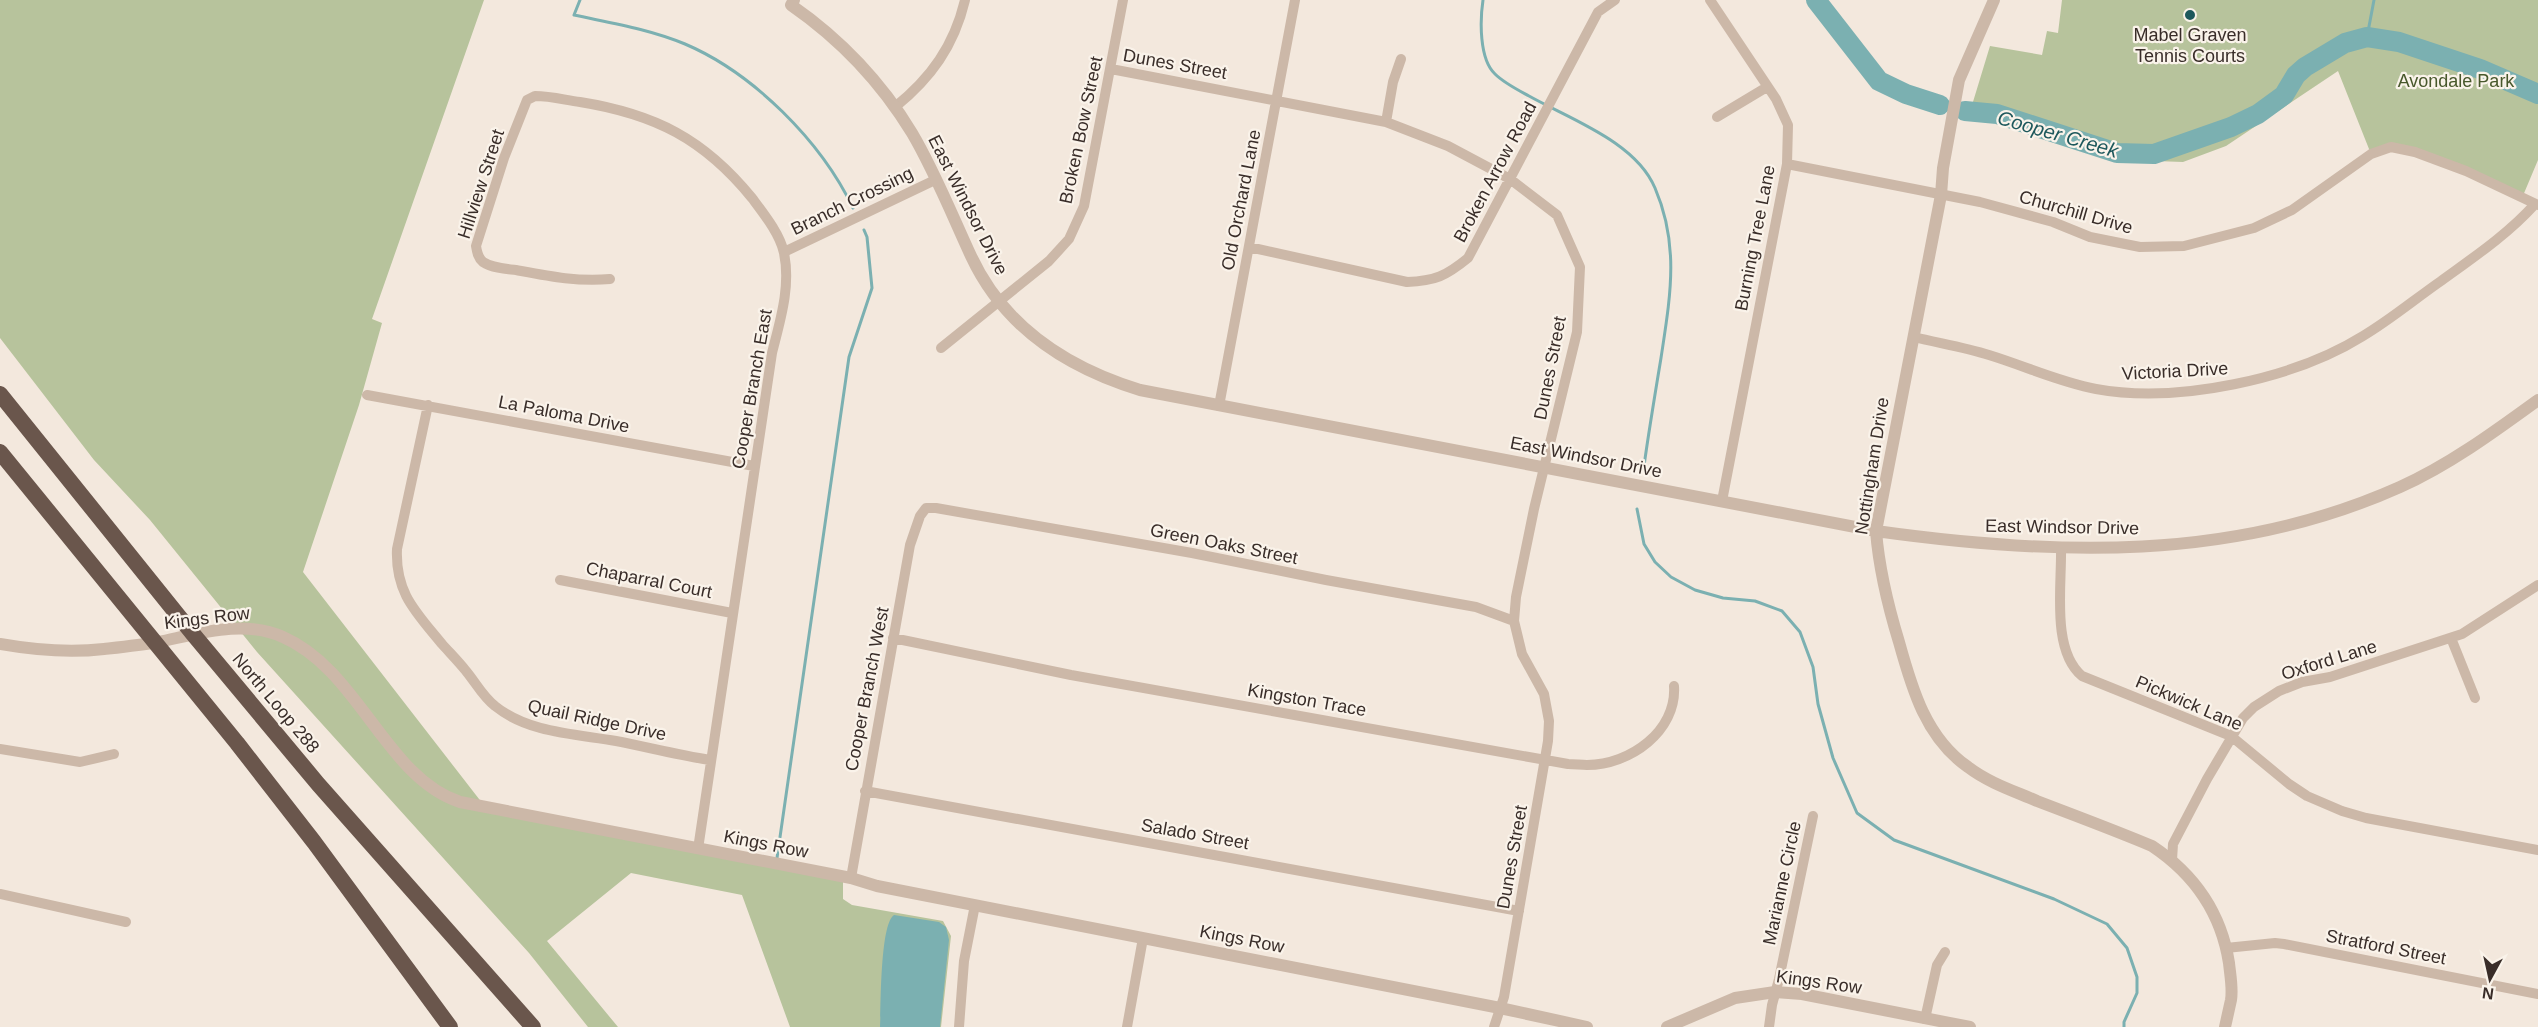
<svg xmlns="http://www.w3.org/2000/svg" width="2538" height="1027" font-family="Arial,sans-serif">
<style>
.green{fill:#b7c39c}
.water{fill:#7bb0b1}
.lines{fill:none;stroke-linecap:round;stroke-linejoin:round}
.stream{stroke:#7bb0b1;stroke-width:3}
.river{stroke:#7bb0b1;stroke-width:20}
.minor{stroke:#ccb8a8;stroke-width:10}
.tertiary{stroke:#ccb8a8;stroke-width:12}
.trunk{stroke:#6a564c;stroke-width:16}
.poi-dot{fill:#1d585c;stroke:#faf3ea;stroke-width:2}
.labels{text-anchor:middle;dominant-baseline:central;stroke-width:4.5;stroke-linejoin:round;paint-order:stroke}
.poi-label{font-size:18px;fill:#392d29;stroke:#faf3ea}
.street-label{font-size:18px;fill:#392d29;stroke:#faf3ea}
.park-label{font-size:18px;fill:#48582c;stroke:#faf3ea}
.water-label{font-size:20px;font-style:italic;fill:#1d585c;stroke:#faf3ea}
</style>
<rect width="100%" height="100%" fill="#f3e8dd"/>
<path class="green" d="M0,0H484L372,319L382,323L359,405L303,572L486,808L843,877V899L852,905L943,921L951,936L941,1027H790L742,895L631,873L547,941L618,1027H588L529,953L257,652L150,520L94,460L0,338Z
M2062,0H2538V160L2522,198L2401,148L2371,154L2338,71L2226,146L2183,162L2126,160L1969,115L1990,46L2042,55L2047,31L2058,33Z"/>
<path class="water" d="M894,915L939,922L946,927L949,940L940,1027H880C881,1007 880,924 894,915Z"/>
<g class="lines">
<path class="stream" d="M580,0L574,15C611,23 649,29 685,44C753,73 821,141 853,208
M1483,0C1480,20 1479,59 1495,74C1504,83 1518,90 1529,96C1570,119 1636,142 1655,188C1680,246 1670,298 1661,358C1655,394 1649,430 1644,466
M2367,37L2374,0
M1637,509L1644,544L1655,562L1671,577L1695,590L1723,598L1755,601L1782,611L1800,632L1813,667L1818,704L1833,758L1857,813L1894,840L2054,899L2107,924L2127,948L2137,977V993L2124,1022V1027
M777,858L849,357L872,288L867,237L864,230"/>
<path class="river" d="M1816,0L1879,81L1906,94L1940,105
M1965,111L1997,114L2117,153L2154,154L2231,127L2258,114L2284,95L2296,75L2305,67L2345,43L2367,37L2399,42L2480,69L2538,94"/>
<path class="minor" d="M1710,0L1776,99L1788,125L1787,164L1722,501
M1111,69L1386,122L1448,146L1510,179L1557,215L1580,267L1577,332L1534,509L1516,597L1514,621L1522,654L1544,694L1549,721L1548,741L1504,997L1494,1027
M895,107C931,78 954,46 965,0
M1717,117L1767,87
M1386,122L1393,82L1401,59
M1787,164L1980,202L2053,222L2090,237L2140,247L2184,246L2254,228L2292,210L2371,154L2391,147L2415,152L2466,171L2538,205
M1249,247L1407,282C1435,281 1446,276 1468,258L1598,12L1615,0
M784,252L935,180
M610,279C577,282 548,276 516,270C506,269 492,268 483,262C478,258 477,252 476,246L504,158L527,100L535,96C551,96 565,100 580,102C655,114 704,139 752,198C764,214 780,234 784,253C791,287 780,321 772,353L698,849
M1914,337C1938,343 1964,347 1989,355C2025,366 2059,382 2096,389C2177,404 2294,379 2363,336C2390,320 2415,299 2441,281C2474,257 2508,234 2535,204
M941,348L1049,261L1069,239L1084,206L1123,0
M367,395L754,466
M428,405L397,549C395,593 416,612 442,644C450,653 459,662 466,671C476,683 483,697 495,706C528,733 576,734 616,741C647,747 678,755 710,760
M1219,406L1295,0
M2061,548C2062,585 2051,650 2082,676L2231,736L2289,784L2307,796L2342,811L2366,818L2538,850
M560,580L732,613
M893,638L1071,675L1568,764C1575,764 1581,765 1587,765C1630,765 1677,731 1674,686
M2451,638L2475,698
M0,749L80,762L114,754
M865,791L1519,911
M2172,860L2173,844L2207,779L2243,718L2254,707L2279,691L2302,682L2330,677L2462,634L2538,585
M851,878L910,545L920,516L926,508H936L1192,553L1326,580L1476,607L1514,621
M0,894L126,922
M2226,948L2275,943L2284,944L2538,994
M1925,1019L1937,965L1945,952
M959,1027L964,961L975,905
M1127,1027L1143,938
M1769,1027L1772,1005L1779,979L1813,816"/>
<path class="tertiary" d="M794,0L791,5C840,39 881,82 912,133C935,172 952,215 971,256C1004,327 1068,368 1140,390L1876,531C2054,556 2233,562 2400,487C2449,465 2494,432 2538,400
M1994,0L1959,80L1943,168L1941,195L1876,531C1879,569 1888,606 1899,642C1912,689 1926,738 1968,767C1989,783 2014,791 2037,801C2076,816 2114,830 2152,846C2194,874 2221,912 2229,963C2230,974 2233,988 2231,1000C2229,1009 2227,1018 2225,1027
M0,644C34,650 70,653 104,649C122,647 141,645 158,642C198,634 244,619 283,637C359,670 386,778 460,802L851,878L877,886L1500,1008L1587,1027
M1667,1027L1735,998L1775,992L1802,994L1970,1027"/>
<path class="trunk" d="M0,394L193,634L318,784L533,1027
M0,452L237,743L314,842L450,1027"/>
</g>
<circle class="poi-dot" cx="2190" cy="15" r="6"/>
<g class="labels">
<g class="poi-label">
<text x="2190" y="35">Mabel Graven<tspan x="2190" dy="21">Tennis Courts</tspan></text>
</g>
<g class="street-label">
<text transform="translate(1175 64) rotate(10)">Dunes Street</text>
<text transform="translate(1081 130) rotate(-78)">Broken Bow Street</text>
<text transform="translate(1495 172) rotate(-62)">Broken Arrow Road</text>
<text transform="translate(481 184) rotate(-72)">Hillview Street</text>
<text transform="translate(1241 200) rotate(-79)">Old Orchard Lane</text>
<text transform="translate(852 201) rotate(-26)">Branch Crossing</text>
<text transform="translate(968 205) rotate(63)">East Windsor Drive</text>
<text transform="translate(2076 212) rotate(16)">Churchill Drive</text>
<text transform="translate(1755 238) rotate(-79)">Burning Tree Lane</text>
<text transform="translate(1550 368) rotate(-79)">Dunes Street</text>
<text transform="translate(2175 371) rotate(-3)">Victoria Drive</text>
<text transform="translate(752 389) rotate(-80)">Cooper Branch East</text>
<text transform="translate(564 414) rotate(11)">La Paloma Drive</text>
<text transform="translate(1586 457) rotate(11)">East Windsor Drive</text>
<text transform="translate(1872 466) rotate(-81)">Nottingham Drive</text>
<text transform="translate(2062 527) rotate(1)">East Windsor Drive</text>
<text transform="translate(1224 544) rotate(11)">Green Oaks Street</text>
<text transform="translate(649 580) rotate(11)">Chaparral Court</text>
<text transform="translate(207 618) rotate(-7)">Kings Row</text>
<text transform="translate(2329 660) rotate(-17)">Oxford Lane</text>
<text transform="translate(867 689) rotate(-79)">Cooper Branch West</text>
<text transform="translate(1307 700) rotate(10)">Kingston Trace</text>
<text transform="translate(276 703) rotate(50)">North Loop 288</text>
<text transform="translate(2189 703) rotate(23)">Pickwick Lane</text>
<text transform="translate(597 720) rotate(12)">Quail Ridge Drive</text>
<text transform="translate(1195 834) rotate(10)">Salado Street</text>
<text transform="translate(766 844) rotate(11)">Kings Row</text>
<text transform="translate(1512 857) rotate(-80)">Dunes Street</text>
<text transform="translate(1782 883) rotate(-78)">Marianne Circle</text>
<text transform="translate(1242 939) rotate(11)">Kings Row</text>
<text transform="translate(2386 947) rotate(11)">Stratford Street</text>
<text transform="translate(1819 982) rotate(8)">Kings Row</text>
</g>
<g class="park-label">
<text x="2456" y="81">Avondale Park</text>
</g>
<g class="water-label">
<text transform="translate(2058 134) rotate(16)">Cooper Creek</text>
</g>
</g>
<g transform="translate(2490 979) rotate(188)" stroke="#faf3ea" stroke-width="4.5" paint-order="stroke">
<path d="M0-4.5L10 22L0 15L-10 22Z" fill="#392d29"/>
<text y="-9" font-size="16" font-weight="bold" text-anchor="middle" fill="#392d29">N</text>
</g>
</svg>
